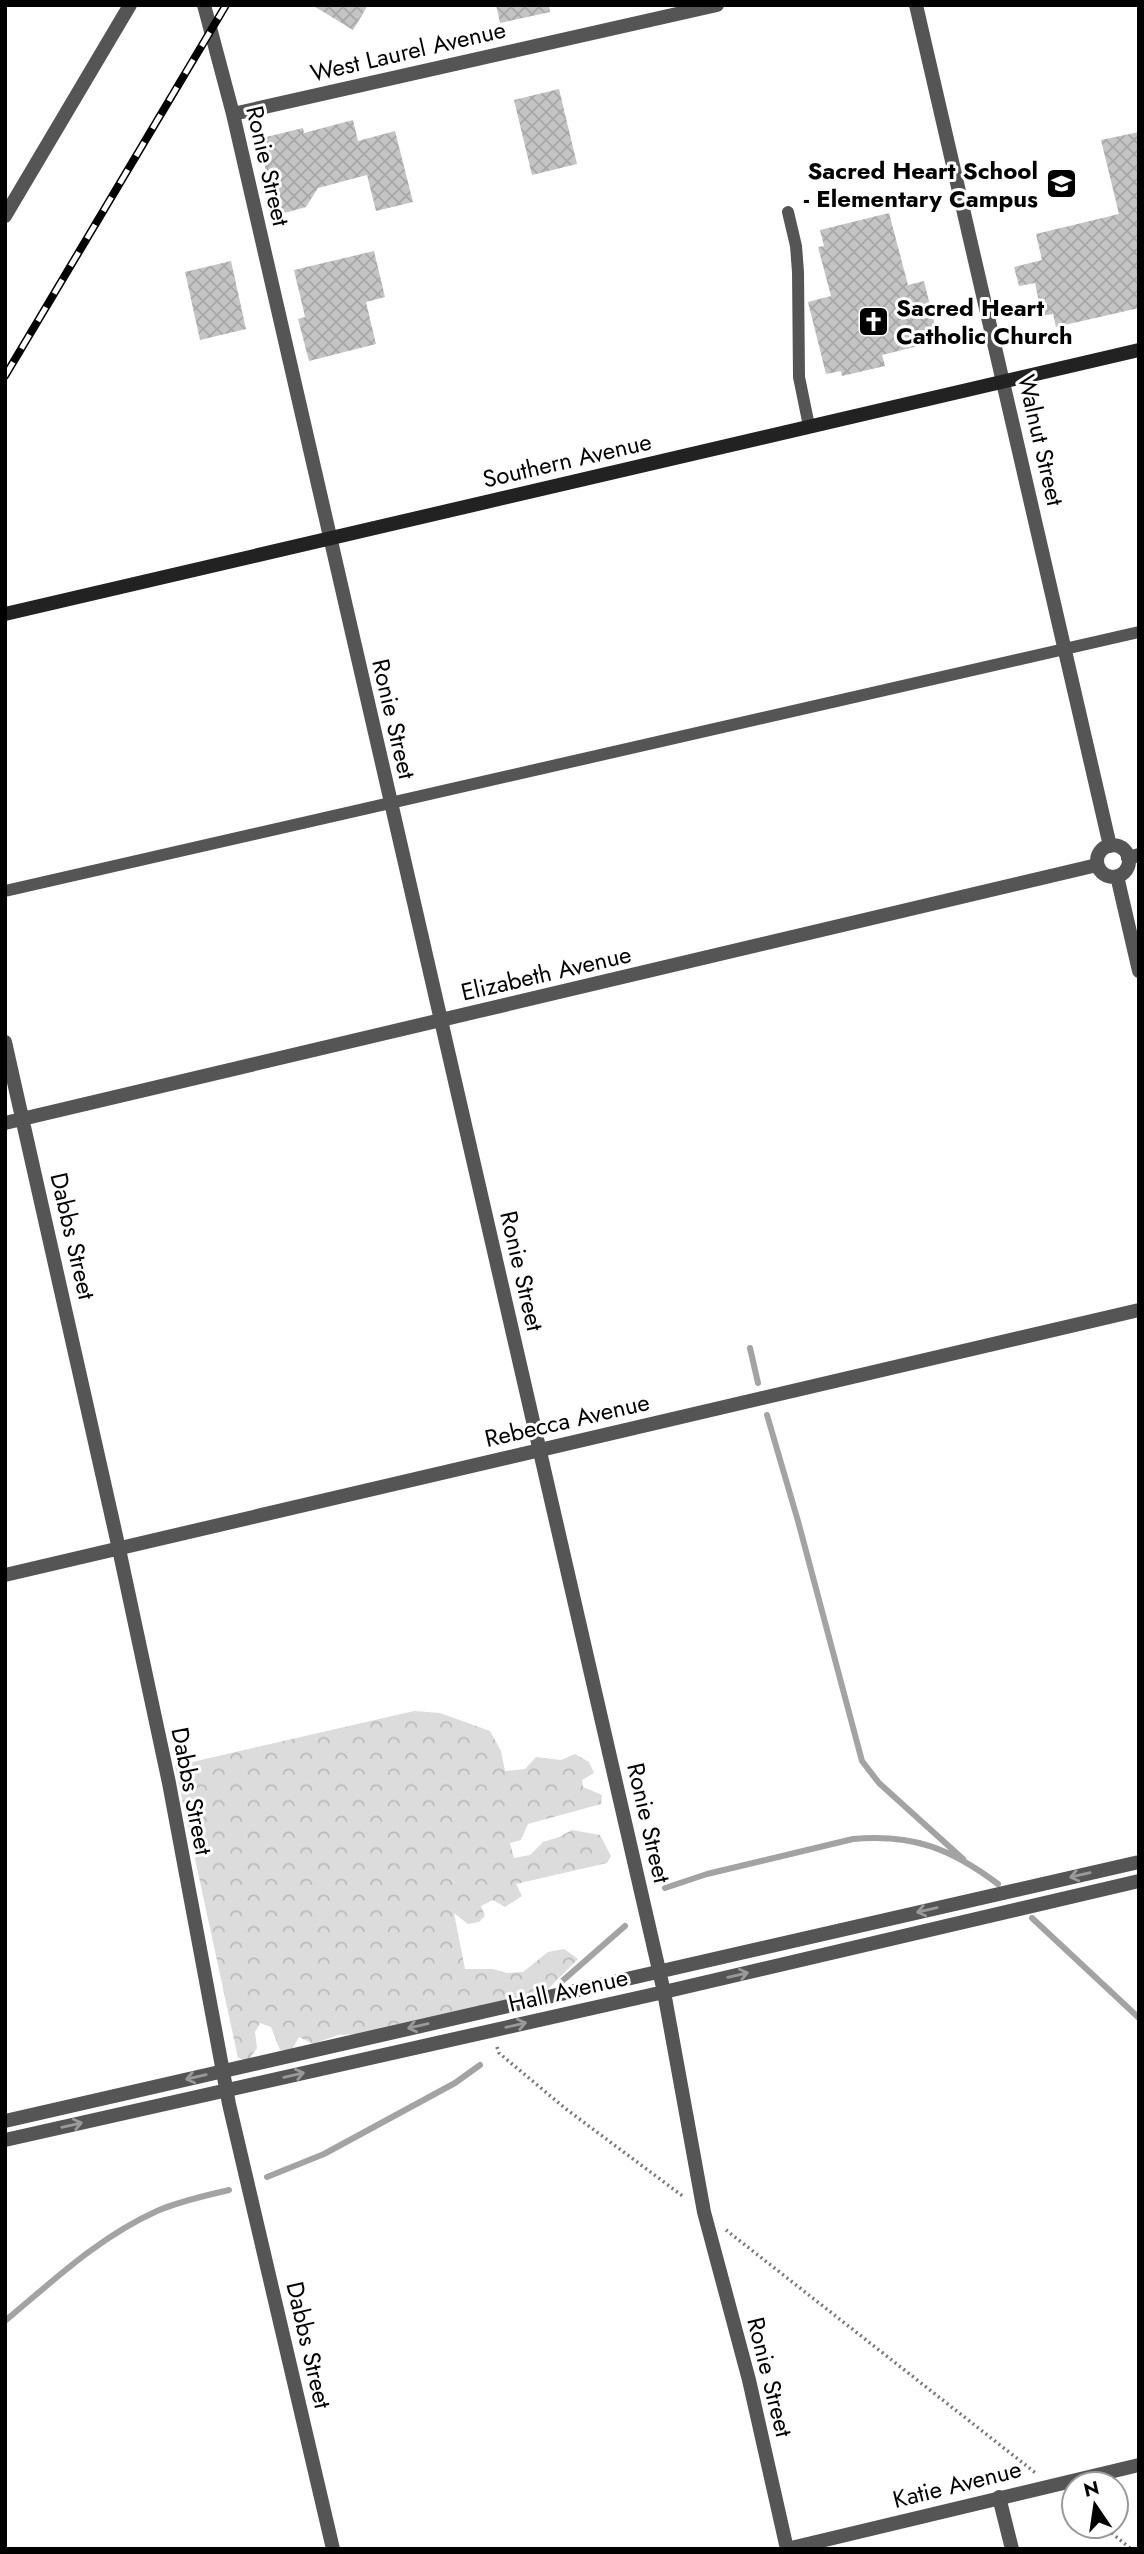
<svg xmlns="http://www.w3.org/2000/svg" width="1144" height="2554" font-family="Jost,sans-serif">
<style>
.forest{fill:url(#forest-crowns)}
.lines{fill:none;stroke-linecap:round;stroke-linejoin:round}
.stream{stroke:#a3a3a3;stroke-width:6}
.building{fill:url(#building-cross-hatch)}
.path{stroke:#777;stroke-width:3.5;stroke-dasharray:2 3.5;stroke-linecap:butt}
.service{stroke:#555;stroke-width:12}
.minor{stroke:#555;stroke-width:14}
.tertiary{stroke:#555;stroke-width:14}
.secondary{stroke:#222;stroke-width:14}
.rail-casing{stroke:#000;stroke-width:8}
.rail{stroke:#fff;stroke-width:5;stroke-dasharray:16;stroke-linecap:butt}
.oneway{stroke:#999}
.labels{text-anchor:middle;dominant-baseline:central;stroke-width:6;stroke-linejoin:round;paint-order:stroke}
.street-label{font-size:24px;fill:#000;stroke:#fff}
.poi-label{font-size:24px;font-weight:bold;fill:#000;stroke:#fff;text-anchor:end}
</style>
<defs>
<pattern id="forest-crowns" width="20" height="18" patternUnits="userSpaceOnUse" patternTransform="scale(1.75)"><rect width="20" height="18" fill="#dcdcdc"/><path d="M2 6a3 3 0 1 1 6 0M12 15a3 3 0 1 1 6 0" fill="none" stroke="#bbb"/></pattern>
<pattern id="building-cross-hatch" width="8" height="8" patternUnits="userSpaceOnUse" patternTransform="scale(1.75)"><rect width="8" height="8" fill="#c4c4c4"/><path d="M0 0l8 8M0 8l8-8" fill="none" stroke="#a7a7a7"/></pattern>
</defs>
<rect width="100%" height="100%" fill="#fff"/>
<path class="forest" d="M414,1711L440,1713L490,1731L501,1751L505,1771L525,1769L536,1757L561,1760L575,1754L589,1762L594,1773L582,1780L583,1787L602,1795L601,1804L528,1824L521,1840L510,1843L514,1858L530,1855L543,1842L559,1837L572,1830L600,1835L611,1856L607,1863L516,1884L522,1896L505,1907L493,1900L481,1906L485,1916L479,1922L468,1924L454,1913L465,1969H493L507,1973L523,1972L548,1952L564,1949L578,1959L543,1994L364,2034L338,2035L313,2044L299,2037L291,2051L280,2050L271,2027L260,2023L255,2032L257,2048L248,2061L238,2058L175,1766Z"/>
<g class="lines">
<path class="stream" d="M750,1348L758,1383
M767,1415L798,1521L862,1761L879,1783L963,1859
M665,1888L707,1874L853,1839C913,1834 950,1848 998,1884
M1032,1918L1139,2018
M560,1983L625,1926
M267,2177L324,2154L455,2083L480,2065
M5,2321C53,2281 99,2237 157,2211C180,2201 204,2196 229,2190"/>
</g>
<path class="building" d="M312,5H368L353,30Z
M496,5H549L550,12L500,23Z
M559,89L577,164L532,175L514,100Z
M353,120L358,141L395,131L413,202L376,211L367,175L318,188L306,207L277,215L258,139L303,128L304,133Z
M1139,132V308L1056,327L1053,314L1042,316L1035,283L1019,286L1014,267L1042,260L1036,234L1119,214L1101,140Z
M889,213L908,285L924,281L938,338L922,342V345L882,355L885,366L842,376L841,371L826,374L808,302L831,296L818,247L824,246L820,230Z
M374,251L385,297L366,302L376,344L309,361L298,319L305,317L294,270Z
M231,261L246,329L200,340L185,272Z"/>
<g class="lines">
<path class="path" d="M497,2047L499,2053L566,2109L684,2197
M726,2230L1037,2474
M1103,2526L1131,2549"/>
<path class="service" d="M788,212L796,246L798,272L799,377L809,426
M5,891L1139,632"/>
<path class="minor" d="M5,216L130,5
M1128,858L1139,855
M5,1042L119,1549L169,1783L229,2104L333,2549
M5,1123L1097,865
M5,1575L1139,1310
M664,1992L704,2212L749,2380L787,2549
M999,2497L1012,2549"/>
<path class="tertiary" d="M204,5L233,114L664,1992
M916,5L1110,846
M233,114L717,5
M1097 861a16 16 0 1 1 32 0a16 16 0 1 1-32 0Z
M1117,876L1139,971
M5,2121L1139,1862
M5,2140L664,1992L1139,1881
M787,2549L1139,2465"/>
<path class="secondary" d="M5,614L1139,350"/>
<defs>
<path id="rail" d="M5,376L226,5"/>
</defs>
<use href="#rail" class="rail-casing"/>
<use href="#rail" class="rail"/>
</g>
<defs><path id="oneway-shaft" d="M-6 0H5M1.5-3L5.5 0L1.5 3" fill="none" stroke-width="1.6" stroke-linecap="round" stroke-linejoin="round" transform="scale(1.75)"/></defs>
<g class="oneway">
<use href="#oneway-shaft" transform="translate(1080 1875) rotate(167)"/>
<use href="#oneway-shaft" transform="translate(927 1910) rotate(167)"/>
<use href="#oneway-shaft" transform="translate(738 1975) rotate(-13)"/>
<use href="#oneway-shaft" transform="translate(516 2025) rotate(-13)"/>
<use href="#oneway-shaft" transform="translate(418 2026) rotate(167)"/>
<use href="#oneway-shaft" transform="translate(294 2075) rotate(-13)"/>
<use href="#oneway-shaft" transform="translate(196 2077) rotate(167)"/>
<use href="#oneway-shaft" transform="translate(72 2125) rotate(-13)"/>
</g>
<defs>
<symbol id="school-square" viewBox="-11 -11 22 22"><rect x="-9" y="-9" width="18" height="18" rx="4" fill="#000" stroke="#fff"/><path d="M0-5L7-2L0 1L-7-2ZM-4 1L0 2.5L4 1V4Q0 6-4 4Z" fill="#fff"/></symbol>
<symbol id="church-square" viewBox="-11 -11 22 22"><rect x="-9" y="-9" width="18" height="18" rx="4" fill="#000" stroke="#fff"/><path d="M-1.2-6h2.4v3.5h3.3v2.4h-3.3V6h-2.4V-.1h-3.3v-2.4h3.3Z" fill="#fff"/></symbol>
</defs>
<g fill-rule="evenodd">
<use href="#school-square" x="1044" y="166" width="35" height="35"/>
<use href="#church-square" x="856" y="304" width="35" height="35"/>
</g>
<g class="labels">
<g class="street-label">
<text transform="translate(408 51) rotate(-13)">West Laurel Avenue</text>
<text transform="translate(268 166) rotate(77)">Ronie Street</text>
<text transform="translate(1041 440) rotate(77)">Walnut Street</text>
<text transform="translate(567 460) rotate(-13)">Southern Avenue</text>
<text transform="translate(394 719) rotate(77)">Ronie Street</text>
<text transform="translate(546 973) rotate(-13)">Elizabeth Avenue</text>
<text transform="translate(73 1236) rotate(77)">Dabbs Street</text>
<text transform="translate(522 1271) rotate(77)">Ronie Street</text>
<text transform="translate(567 1420) rotate(-13)">Rebecca Avenue</text>
<text transform="translate(192 1791) rotate(79)">Dabbs Street</text>
<text transform="translate(649 1823) rotate(77)">Ronie Street</text>
<text transform="translate(568 1990) rotate(-13)">Hall Avenue</text>
<text transform="translate(309 2345) rotate(77)">Dabbs Street</text>
<text transform="translate(770 2377) rotate(76)">Ronie Street</text>
<text transform="translate(957 2484) rotate(-14)">Katie Avenue</text>
</g>
<g class="poi-label">
<text x="1038" y="170">Sacred Heart School<tspan x="1038" dy="28">- Elementary Campus</tspan></text>
<text x="896" y="307" text-anchor="start">Sacred Heart<tspan x="896" dy="28">Catholic Church</tspan></text>
</g>
</g>
<rect width="1144" height="2554" fill="none" stroke="#000000" stroke-width="14"/>
<g transform="translate(1095 2505) rotate(347)"><circle r="33" fill="#ffffff" stroke="#999999" stroke-width="2"/>
<path d="M0-5L12 26L0 18L-12 26Z" fill="#000000"/>
<text y="-10" font-size="19" font-weight="bold" text-anchor="middle" fill="#000000">N</text>
</g>
</svg>
